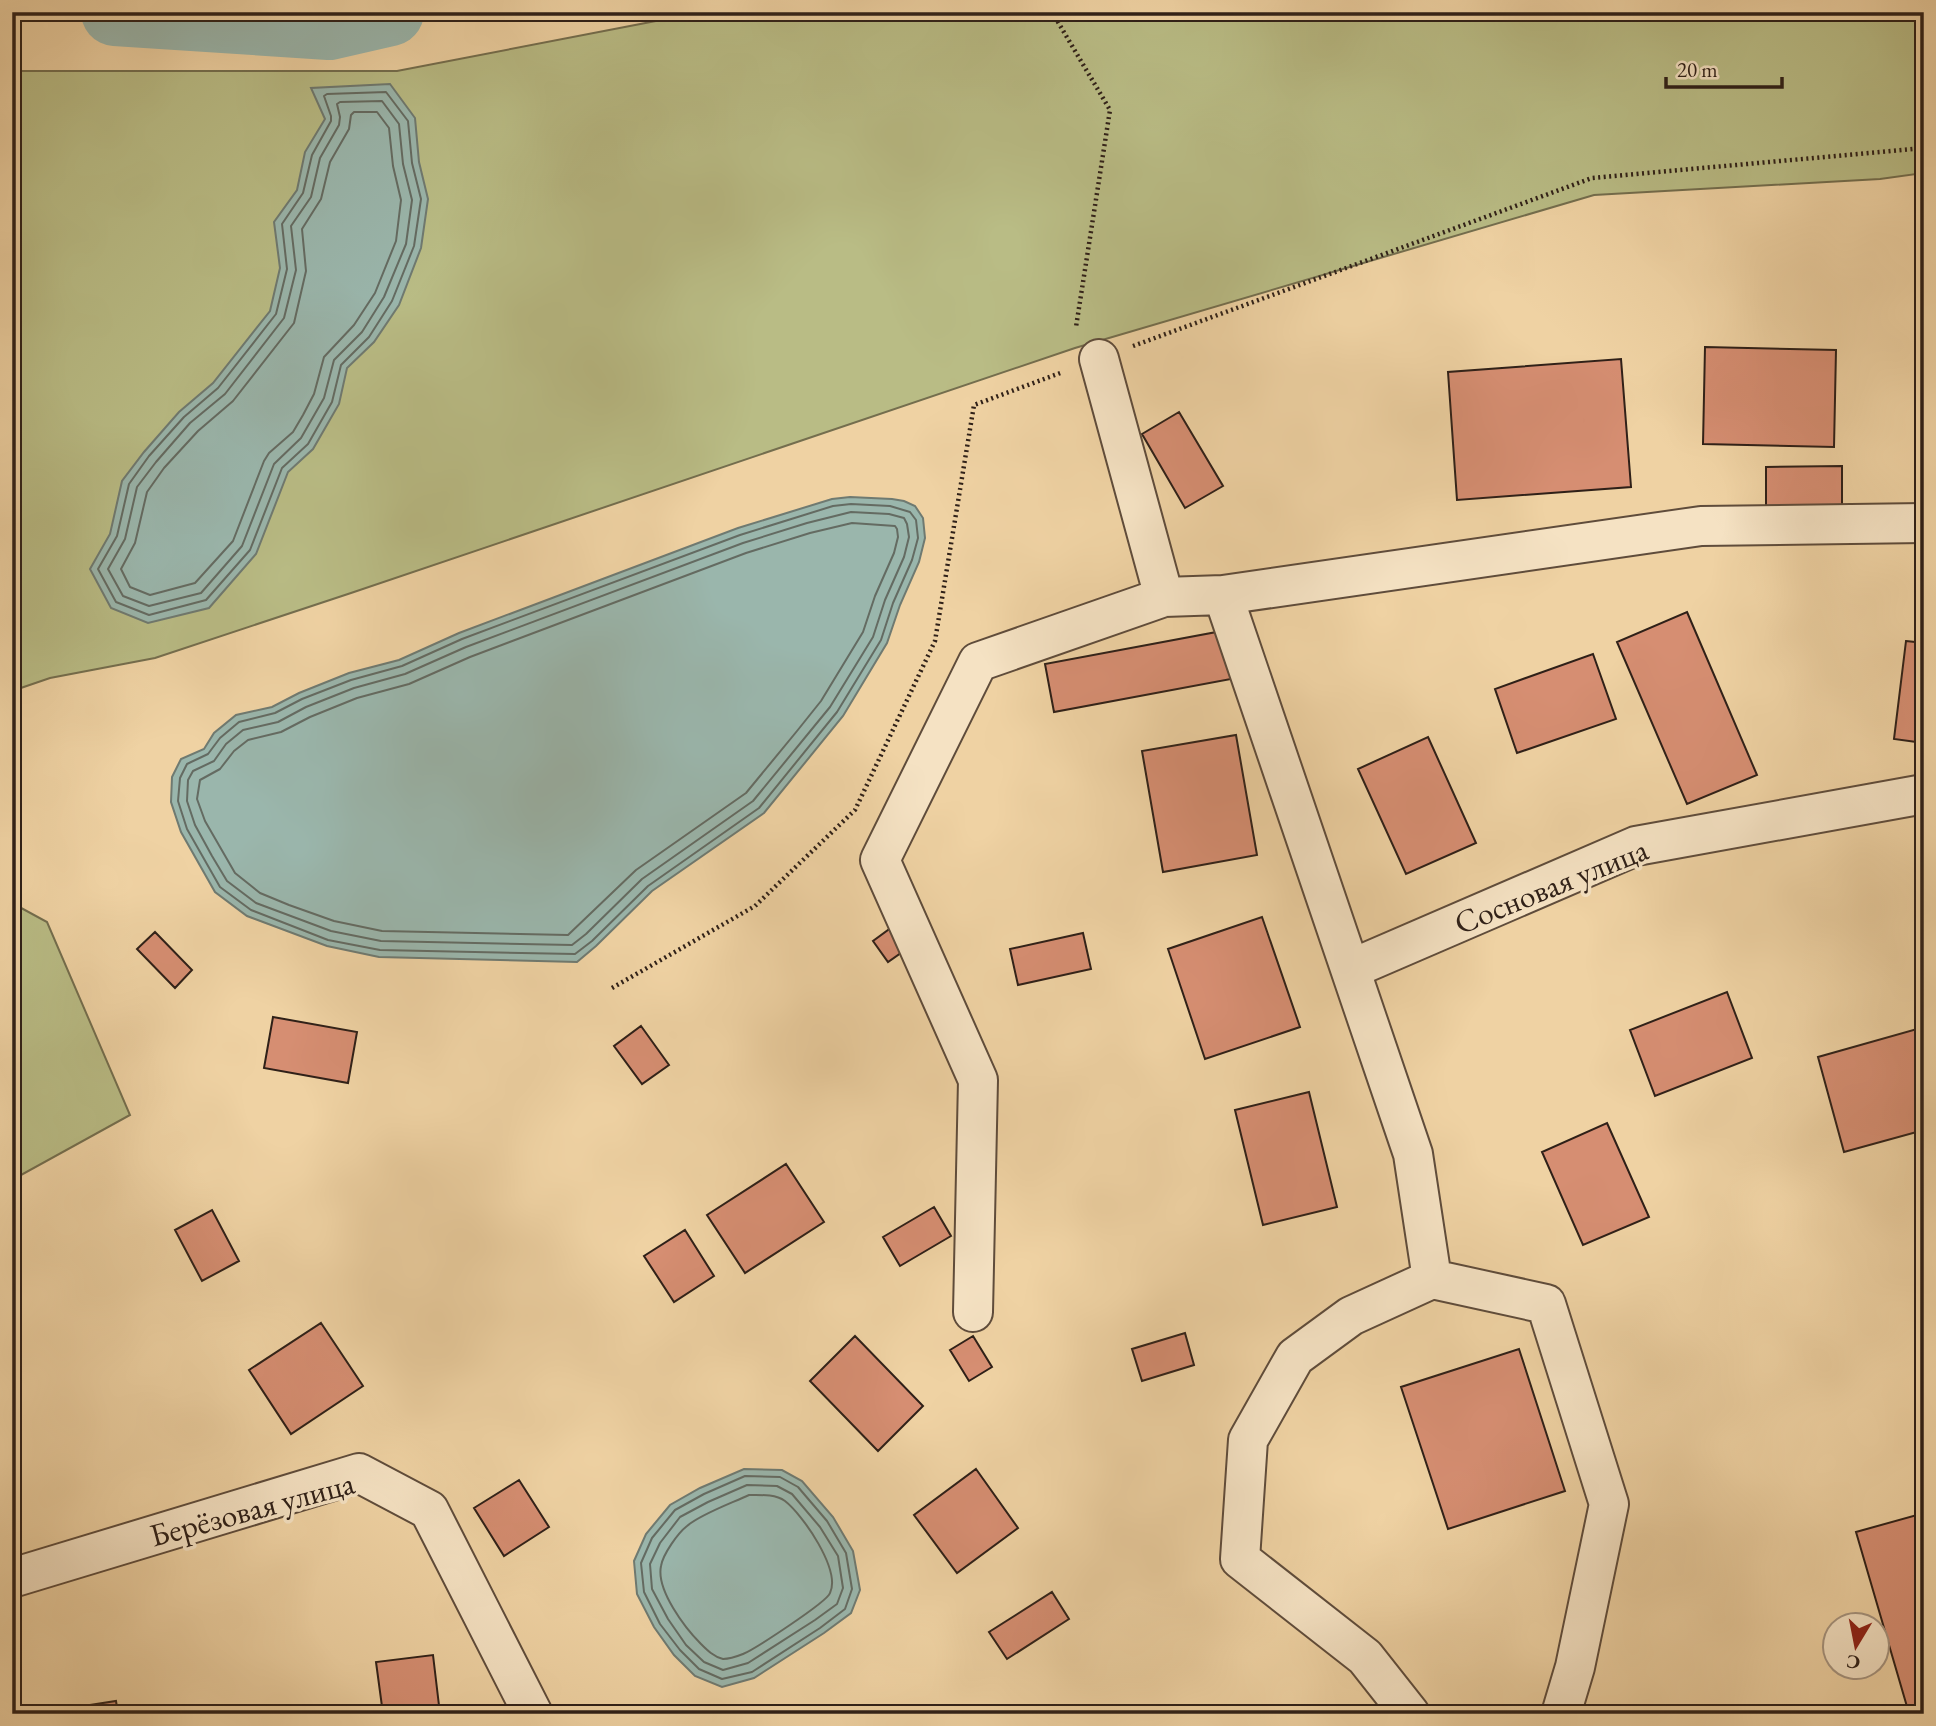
<svg xmlns="http://www.w3.org/2000/svg" width="1936" height="1726" font-family="'EB Garamond',serif">
<style>
.green{fill:#b9bc85;stroke:#746e4e;stroke-width:2}
.water{fill:#9ab6ac;stroke:#6f7a71;stroke-width:2}
.lines{fill:none;stroke-linecap:round;stroke-linejoin:round}
.shore{stroke:#646b62;stroke-width:2}
.river{stroke:#9ab6ac;stroke-width:68}
.building{fill:#d68e72;stroke:#2f2018;stroke-width:2}
.minor-casing{stroke:#5f4c3b;stroke-width:42}
.path{stroke:#2f2018;stroke-width:4.5;stroke-dasharray:2 3.5;stroke-linecap:butt}
.minor{stroke:#f5e2c3;stroke-width:38}
.labels{text-anchor:middle;dominant-baseline:central;stroke-width:7;stroke-linejoin:round;paint-order:stroke}
.street-label{font-size:32px;fill:#2f2018;stroke:#f5e2c3}
</style>
<rect width="100%" height="100%" fill="#efd2a3"/>
<filter id="stains"><feTurbulence type="fractalNoise" baseFrequency=".00286" numOctaves="4"/><feColorMatrix values="0 0 0 0 .2 0 0 0 0 .09 0 0 0 0 .02 0 0 0 .5 -.17"/></filter>
<radialGradient id="worn" r=".72"><stop offset=".6" stop-color="#630" stop-opacity="0"/><stop offset="1" stop-color="#630" stop-opacity=".3"/></radialGradient>
<path class="green" d="M681,12H1924V173L1880,179L1594,195L1075,348L351,593L155,658L50,678L12,691V71H397L661,20Z
M12,903L47,922L130,1115L12,1180Z"/>
<path class="water" d="M390,84L415,118L419,162L428,199L421,248L399,305L374,342L347,368L339,404L313,449L288,472L256,554L209,608L148,623L111,608L90,569L110,534L122,481L144,452L179,412L213,383L270,311L280,268L274,222L297,190L305,152L325,119L311,88Z
M850,497L892,499L904,501L915,506L923,518L925,538L919,562L900,605L887,643L843,716L764,813L652,891L596,946L577,962L379,957L327,946L247,916L215,892L181,832L171,802L172,777L181,759L204,749L214,733L236,715L272,707L299,693L349,673L399,660L459,633L738,528L832,499Z
M744,1469L782,1470L802,1481L833,1517L853,1551L860,1590L851,1613L824,1633L754,1678L722,1687L695,1676L674,1655L654,1627L637,1594L634,1561L646,1534L670,1505L700,1488Z"/>
<g class="lines">
<path class="shore" d="M386,92L408,121L412,163L421,199L414,246L392,301L369,337L341,365L332,402L308,444L282,468L250,550L206,600L149,615L116,602L98,569L117,536L129,484L149,456L184,417L218,388L276,314L287,269L282,224L303,193L312,155L331,121V116L324,96L327,94Z
M382,101L399,124L403,164L412,200L406,244L384,297L362,332L334,360L324,398L301,438L274,464L242,546L201,593L149,606L123,596L108,569L125,539L137,487L156,462L190,423L225,394L284,318L296,270L291,226L311,197L320,158L339,125L340,117L337,104L340,102Z
M354,112H377L389,128L393,166L401,200L396,241L375,293L354,325L324,357L314,394L303,415L293,432L269,453L264,461L233,541L195,583L150,595L130,587L121,569L135,543L147,492L164,468L198,431L233,401L294,323L306,271L302,229L321,199L330,162L349,129L351,115Z
M851,504L890,506L910,512L916,520L918,538L912,560L893,603L881,640L837,712L759,808L648,886L592,941L575,954L380,950L328,940L251,910L220,887L187,829L178,801L180,778L187,764L208,754L220,738L239,722L275,713L302,699L351,680L402,666L462,639L740,535L833,506Z
M851,512L889,514L904,518L907,524L909,537L904,557L885,600L873,637L830,707L753,801L642,879L586,934L572,945L381,941L331,931L256,903L227,881L212,856L195,825L187,801L188,780L193,771L214,761L226,744L243,730L278,722L306,707L354,688L405,674L466,647L743,543L807,523Z
M852,523L895,526L897,529L898,537L894,553L875,596L863,632L821,701L797,731L746,793L636,870L568,935L382,931L334,921L289,905L260,893L235,873L205,821L197,799L200,780L220,769L234,751L248,740L281,732L310,717L357,698L409,684L470,657L746,553L810,533Z
M745,1476L780,1477L798,1487L827,1521L846,1553L852,1589L845,1609L820,1628L752,1672L722,1679L699,1669L680,1650L660,1624L644,1592L641,1563L652,1538L675,1510L704,1494Z
M747,1485L777,1486L792,1494L820,1527L838,1556L843,1588L837,1604L815,1620L748,1663L723,1670L704,1662L686,1645L668,1619L652,1589L650,1564L660,1543L680,1517L708,1502Z
M749,1495C761,1495 775,1494 785,1501C803,1515 841,1570 830,1593C827,1602 755,1649 743,1654C738,1656 728,1659 723,1659C714,1657 707,1650 701,1644C685,1628 656,1590 661,1566C663,1554 678,1533 687,1526C701,1514 732,1503 749,1495Z"/>
<path class="river" d="M115,12L329,26L390,12"/>
</g>
<path class="building" d="M1705,347L1836,350L1834,447L1703,444Z
M1621,359L1631,487L1457,500L1448,372Z
M1179,412L1223,486L1185,508L1142,434Z
M1842,466V508L1766,509V467Z
M1687,612L1757,775L1687,804L1617,642Z
M1222,631L1231,679L1054,712L1045,664Z
M1906,641L1924,643V743L1894,739Z
M1593,654L1616,719L1517,753L1495,689Z
M1236,735L1257,855L1163,872L1142,751Z
M1428,737L1476,843L1406,874L1358,769Z
M1262,917L1300,1027L1205,1059L1168,949Z
M899,922L915,943L888,962L873,941Z
M155,932L192,970L175,988L137,949Z
M1083,933L1091,969L1018,985L1010,949Z
M1727,992L1752,1058L1655,1096L1630,1030Z
M273,1017L357,1032L348,1083L264,1068Z
M641,1026L669,1065L642,1084L614,1046Z
M1924,1027V1130L1844,1152L1818,1057Z
M1309,1092L1337,1207L1263,1225L1235,1110Z
M1607,1123L1649,1217L1583,1245L1542,1152Z
M786,1164L824,1222L745,1273L707,1215Z
M934,1207L951,1236L900,1266L883,1237Z
M212,1210L239,1261L202,1281L175,1230Z
M685,1230L714,1276L674,1302L644,1256Z
M321,1323L363,1386L291,1434L249,1370Z
M1185,1333L1194,1365L1142,1381L1132,1349Z
M855,1336L923,1406L878,1451L810,1381Z
M973,1336L992,1367L969,1381L950,1350Z
M1519,1349L1565,1491L1448,1529L1401,1387Z
M976,1469L1018,1528L957,1573L914,1515Z
M519,1480L549,1527L504,1556L474,1508Z
M1924,1513V1705L1908,1710L1856,1532Z
M1052,1592L1069,1619L1007,1659L989,1632Z
M433,1655L440,1714H383L376,1662Z
M116,1701L118,1714H38V1713Z"/>
<g class="lines">
<defs>
<path id="minor" d="M1099,359L1164,597L1223,595
M1351,969L1636,846L1924,794
M1432,1279L1546,1304L1609,1504L1575,1667L1561,1714
M973,1312L978,1080L880,860L978,662L1164,597
M12,1578L359,1473L429,1510L533,1714
M1410,1714L1365,1657L1240,1559L1248,1440L1295,1357L1351,1316L1432,1279L1413,1154L1223,595L1701,526L1924,523"/>
</defs>
<use href="#minor" class="minor-casing"/>
<path class="path" d="M1052,12L1110,110L1076,327
M1133,346L1592,178L1924,148
M612,988L755,906L855,810L935,641L974,405L1063,372"/>
<use href="#minor" class="minor"/>
</g>
<g class="labels">
<g class="street-label">
<text transform="translate(1551 886) rotate(-22)">Сосновая улица</text>
<text transform="translate(252 1509) rotate(-15)">Берёзовая улица</text>
</g>
</g>
<rect width="1936" height="1726" fill="none" stroke="#efd2a3" stroke-width="42"/>
<rect x="14" y="14" width="1908" height="1698" fill="none" stroke="#2f2018" stroke-width="3.5"/>
<rect x="21" y="21" width="1894" height="1684" fill="none" stroke="#2f2018" stroke-width="2"/>
<g transform="translate(1856 1646) rotate(190)"><circle r="33" fill="#f5e2c3" stroke="#a6947f" stroke-width="2"/>
<path d="M0-5L12 26L0 18L-12 26Z" fill="#8f2418"/>
<text y="-10" font-size="19" font-weight="bold" text-anchor="middle" fill="#2f2018">С</text>
</g>
<path d="M1666 77v10h116v-10" fill="none" stroke="#2f2018" stroke-width="3.5"/>
<text x="1677" y="77" font-size="21" fill="#2f2018" stroke="#f5e2c3" stroke-width="5" paint-order="stroke">20 m</text>
<rect width="100%" height="100%" filter="url(#stains)"/>
<rect width="100%" height="100%" fill="url(#worn)"/>
</svg>
